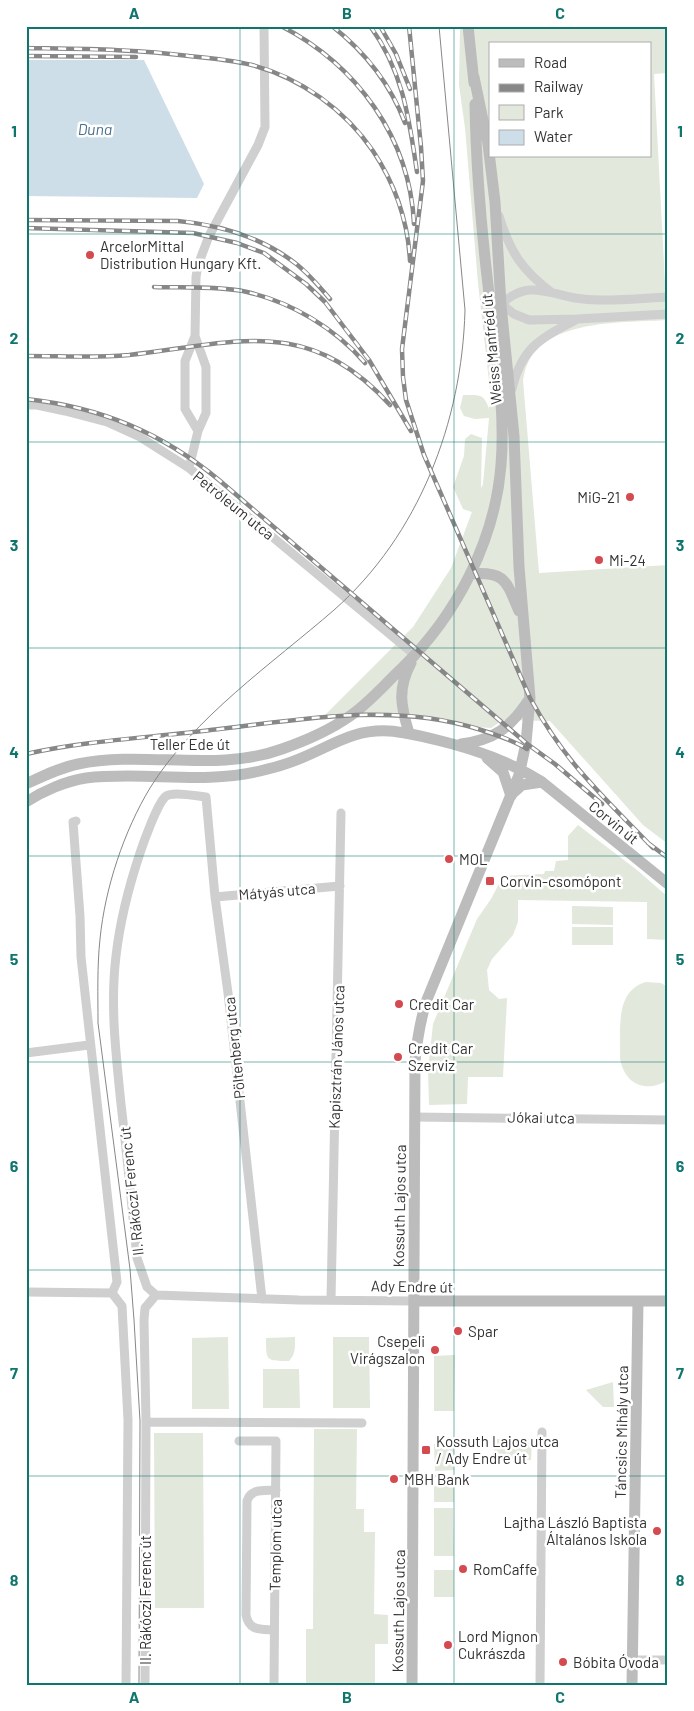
<svg xmlns="http://www.w3.org/2000/svg" width="694" height="1711" font-family="Barlow,sans-serif">
<style>
.green{fill:#e2e8dc;fill-rule:evenodd}
.water{fill:#cedee8}
.lines{fill:none;stroke-linecap:round;stroke-linejoin:round}
.street{stroke:#cfcfcf;stroke-width:9}
.secondary{stroke:#bcbcbc;stroke-width:11}
.tram{stroke:#878787;stroke-width:1}
.rail-casing{stroke:#878787;stroke-width:4.5}
.rail{stroke:#fff;stroke-width:2.5;stroke-dasharray:8;stroke-linecap:butt}
.grid{fill:none;stroke:#0f766e;stroke-width:1;stroke-opacity:0.55}
.poi-dot{fill:#d34a50;stroke:#fff;stroke-width:2}
.labels{text-anchor:middle;dominant-baseline:central;stroke-width:5;stroke-linejoin:round;paint-order:stroke}
.poi-label{font-size:15px;fill:#323232;stroke:#fff;text-anchor:start}
.street-label{font-size:15px;fill:#323232;stroke:#fff}
.water-label{font-size:16px;font-style:italic;fill:#48708c;stroke:#fff}
.neatline{fill:none;stroke:#0f766e;stroke-width:2}
.grid-label{font-size:16px;text-anchor:middle;font-weight:bold;fill:#0f766e}
</style>
<rect width="100%" height="100%" fill="#fff"/>
<path class="green" d="M460,26H668V73L654,74L667,320C625,323 547,318 527,365C525,369 524,375 523,380L539,573L668,565V844L643,825L550,721L503,720L491,728L477,727L447,719L323,717L413,627L451,568L472,512L463,509L453,487L464,456L465,439L471,434L482,438L481,488L483,484L489,418L475,419L464,416L460,408L463,395C479,395 484,393 489,409L490,390L478,283L465,128L459,85ZM490,44H650V156H490Z
M578,825L637,870L668,897V940L647,939V902L518,900V922L513,935L492,959L487,970L489,990L499,999L507,998L503,1077H468L467,1104L429,1105L428,1070L433,1024L477,919L491,899L503,876L544,874L545,871H554L556,861L568,860V836Z
M572,906L613,907V925L572,924Z
M572,927H613V945H572Z
M646,982L661,983L668,987V1080C646,1094 624,1084 620,1058C621,1031 614,991 646,982Z
M228,1337L229,1409H192V1338Z
M295,1337C295,1346 296,1354 289,1361C266,1361 266,1361 266,1338Z
M333,1337H369L370,1408H333Z
M455,1355L454,1411H434V1356Z
M263,1369H299L300,1408H263Z
M613,1382L614,1407H603L586,1390Z
M314,1429H357L356,1509H364V1532H375L374,1614L388,1615V1644H375V1685H306V1629H313Z
M154,1433H203L204,1608H155Z
M494,1439H532L531,1460L494,1459Z
M454,1443V1470L435,1471L434,1444Z
M454,1485V1502H434V1486Z
M434,1508H453L454,1556H434Z
M434,1570H454V1597H434Z"/>
<path class="water" d="M26,60H144L204,184L197,198L26,196Z"/>
<g class="lines">
<path class="street" d="M499,216C510,252 522,270 551,292
M499,302L514,314L529,320L577,319L668,314
M499,309C505,298 518,291 530,290C548,289 566,298 583,299C611,302 640,298 668,297
M195,336L185,361V409L198,431
M512,389C521,350 539,338 574,321
M26,405H37L65,411L107,422L140,437L189,468L415,655
M189,468L198,431L206,413V367L195,336L196,277L198,265L209,236L258,145L265,127L264,26
M76,821L73,822L80,916L81,957L117,1282L112,1293
M215,897L340,886
M26,1053L89,1045
M415,1117L668,1120
M26,1292L112,1293
M112,1293L122,1306L128,1420L126,1685
M156,1295L147,1287L137,1258C132,1207 127,1155 121,1104C116,1055 110,1005 116,956C120,921 129,886 140,853C144,841 157,805 165,797C171,791 197,796 206,797L215,897L228,993L262,1299
M156,1295L299,1300L414,1301
M331,1300L341,813
M146,1422L362,1423
M239,1441H276L274,1685
M274,1630C260,1629 249,1631 246,1615L247,1501C251,1488 264,1491 276,1490
M633,1660H668
M145,1685L146,1422L144,1320L145,1308L156,1295
M540,1685L542,1432"/>
<path class="secondary" d="M468,26L474,83
M470,574C506,571 506,581 519,611
M409,733C401,707 397,689 411,663
M461,744C494,740 510,728 528,701
M487,758L503,772L511,796
M26,784C43,776 59,768 78,764C145,750 216,773 282,749C305,741 330,730 350,716C369,703 385,684 402,668C456,616 495,541 501,465C506,405 494,344 488,285C481,225 476,164 475,104
M512,794L522,785L542,782
M26,802C43,791 66,781 86,778C144,771 202,785 260,771C273,768 287,764 299,759C332,746 352,729 389,731C405,732 421,736 437,740C475,749 509,761 542,782L668,884
M414,1301H668
M412,1685L415,1061C417,1041 420,1022 426,1002L519,775L526,743L530,698L519,567L514,436L501,305L495,202L488,144L474,77
M632,1685L638,1301"/>
<path class="tram" d="M139,1685L140,1421L134,1320L130,1269L98,1023C98,995 97,967 100,939C105,888 124,831 150,788C193,718 273,663 334,610C419,535 462,422 465,310L439,26"/>
<defs>
<path id="rail" d="M281,26C357,65 410,138 414,224
M332,26C365,52 390,83 405,123
M370,26C403,71 409,118 417,172
M380,26L396,54L410,89
M409,26L421,147L423,181L402,349L403,377L406,400L424,455L530,698C546,727 565,755 588,780C609,804 631,825 653,848
M26,48C81,49 135,49 189,56C210,58 232,60 252,65C301,78 345,110 373,151C395,184 408,222 410,261
M26,56L136,57
M26,220L178,221C220,225 261,237 295,263C308,273 319,286 330,299
M26,228L193,233L237,243L264,253L306,284L325,302L369,360L411,431
M154,287C183,288 220,286 247,292C291,302 335,328 365,363
M26,356C60,356 95,358 129,355C235,343 307,314 390,405
M26,399C101,407 162,433 219,480L526,743L555,764L602,804
M26,754C84,741 144,738 203,731C296,721 387,701 478,729C494,734 513,740 527,749
M648,843L668,858"/>
</defs>
<use href="#rail" class="rail-casing"/>
<use href="#rail" class="rail"/>
</g>
<path class="grid" d="M240,26V1685M454,26V1685M26,234H668M26,442H668M26,648H668M26,856H668M26,1062H668M26,1270H668M26,1476H668"/>
<g class="poi-dot">
<circle cx="90" cy="255" r="5"/>
<circle cx="630" cy="497" r="5"/>
<circle cx="599" cy="560" r="5"/>
<circle cx="449" cy="859" r="5"/>
<rect x="485" y="876" width="10" height="10" rx="2.5"/>
<circle cx="399" cy="1004" r="5"/>
<circle cx="398" cy="1057" r="5"/>
<circle cx="458" cy="1331" r="5"/>
<circle cx="435" cy="1350" r="5"/>
<rect x="421" y="1445" width="10" height="10" rx="2.5"/>
<circle cx="394" cy="1479" r="5"/>
<circle cx="657" cy="1531" r="5"/>
<circle cx="463" cy="1569" r="5"/>
<circle cx="448" cy="1645" r="5"/>
<circle cx="563" cy="1662" r="5"/>
</g>
<g class="labels">
<g class="poi-label">
<text x="100" y="246">ArcelorMittal<tspan x="100" dy="17">Distribution Hungary Kft.</tspan></text>
<text x="620" y="497" text-anchor="end">MiG-21</text>
<text x="609" y="560">Mi-24</text>
<text x="459" y="859">MOL</text>
<text x="500" y="881">Corvin-csomópont</text>
<text x="409" y="1004">Credit Car</text>
<text x="408" y="1048">Credit Car<tspan x="408" dy="17">Szerviz</tspan></text>
<text x="468" y="1331">Spar</text>
<text x="425" y="1341" text-anchor="end">Csepeli<tspan x="425" dy="17">Virágszalon</tspan></text>
<text x="436" y="1441">Kossuth Lajos utca<tspan x="436" dy="17">/ Ady Endre út</tspan></text>
<text x="404" y="1479">MBH Bank</text>
<text x="647" y="1522" text-anchor="end">Lajtha László Baptista<tspan x="647" dy="17">Általános Iskola</tspan></text>
<text x="473" y="1569">RomCaffe</text>
<text x="458" y="1636">Lord Mignon<tspan x="458" dy="17">Cukrászda</tspan></text>
<text x="573" y="1662">Bóbita Óvoda</text>
</g>
<g class="street-label">
<text transform="translate(491 349) rotate(-95)">Weiss Manfréd út</text>
<text transform="translate(234 505) rotate(39)">Petróleum utca</text>
<text x="190" y="744">Teller Ede út</text>
<text transform="translate(614 822) rotate(39)">Corvin út</text>
<text transform="translate(277 891) rotate(-5)">Mátyás utca</text>
<text transform="translate(234 1048) rotate(-96)">Pöltenberg utca</text>
<text transform="translate(336 1057) rotate(-88)">Kapisztrán János utca</text>
<text transform="translate(541 1117) rotate(1)">Jókai utca</text>
<text transform="translate(131 1191) rotate(-96)">II. Rákóczi Ferenc út</text>
<text transform="translate(399 1206) rotate(-89)">Kossuth Lajos utca</text>
<text transform="translate(412 1286) rotate(1)">Ady Endre út</text>
<text transform="translate(621 1432) rotate(-89)">Táncsics Mihály utca</text>
<text transform="translate(275 1545) rotate(-89)">Templom utca</text>
<text transform="translate(145 1600) rotate(-90)">II. Rákóczi Ferenc út</text>
<text transform="translate(398 1611) rotate(-89)">Kossuth Lajos utca</text>
</g>
<g class="water-label">
<text x="95" y="128">Duna</text>
</g>
</g>
<rect width="694" height="1711" fill="none" stroke="#ffffff" stroke-width="55"/>
<rect x="489" y="42" width="162" height="115" fill="#ffffff" stroke="#adadad"/>
<rect x="499" y="59" width="25" height="8" fill="#bcbcbc" stroke="#adadad"/>
<text x="534" y="68" font-size="15" fill="#323232">Road</text>
<rect x="499" y="84" width="25" height="8" fill="#878787" stroke="#adadad"/>
<text x="534" y="92" font-size="15" fill="#323232">Railway</text>
<rect x="499" y="105" width="25" height="15" fill="#e2e8dc" stroke="#adadad"/>
<text x="534" y="118" font-size="15" fill="#323232">Park</text>
<rect x="499" y="130" width="25" height="15" fill="#cedee8" stroke="#adadad"/>
<text x="534" y="142" font-size="15" fill="#323232">Water</text>
<rect x="28" y="28" width="638" height="1656" class="neatline"/>
<g class="grid-label">
<text x="134" y="19">A</text>
<text x="347" y="19">B</text>
<text x="560" y="19">C</text>
<text x="14" y="137">1</text>
<text x="680" y="137">1</text>
<text x="14" y="344">2</text>
<text x="680" y="344">2</text>
<text x="14" y="551">3</text>
<text x="680" y="551">3</text>
<text x="14" y="758">4</text>
<text x="680" y="758">4</text>
<text x="14" y="965">5</text>
<text x="680" y="965">5</text>
<text x="14" y="1172">6</text>
<text x="680" y="1172">6</text>
<text x="14" y="1379">7</text>
<text x="680" y="1379">7</text>
<text x="14" y="1586">8</text>
<text x="680" y="1586">8</text>
<text x="134" y="1703">A</text>
<text x="347" y="1703">B</text>
<text x="560" y="1703">C</text>
</g>
</svg>
